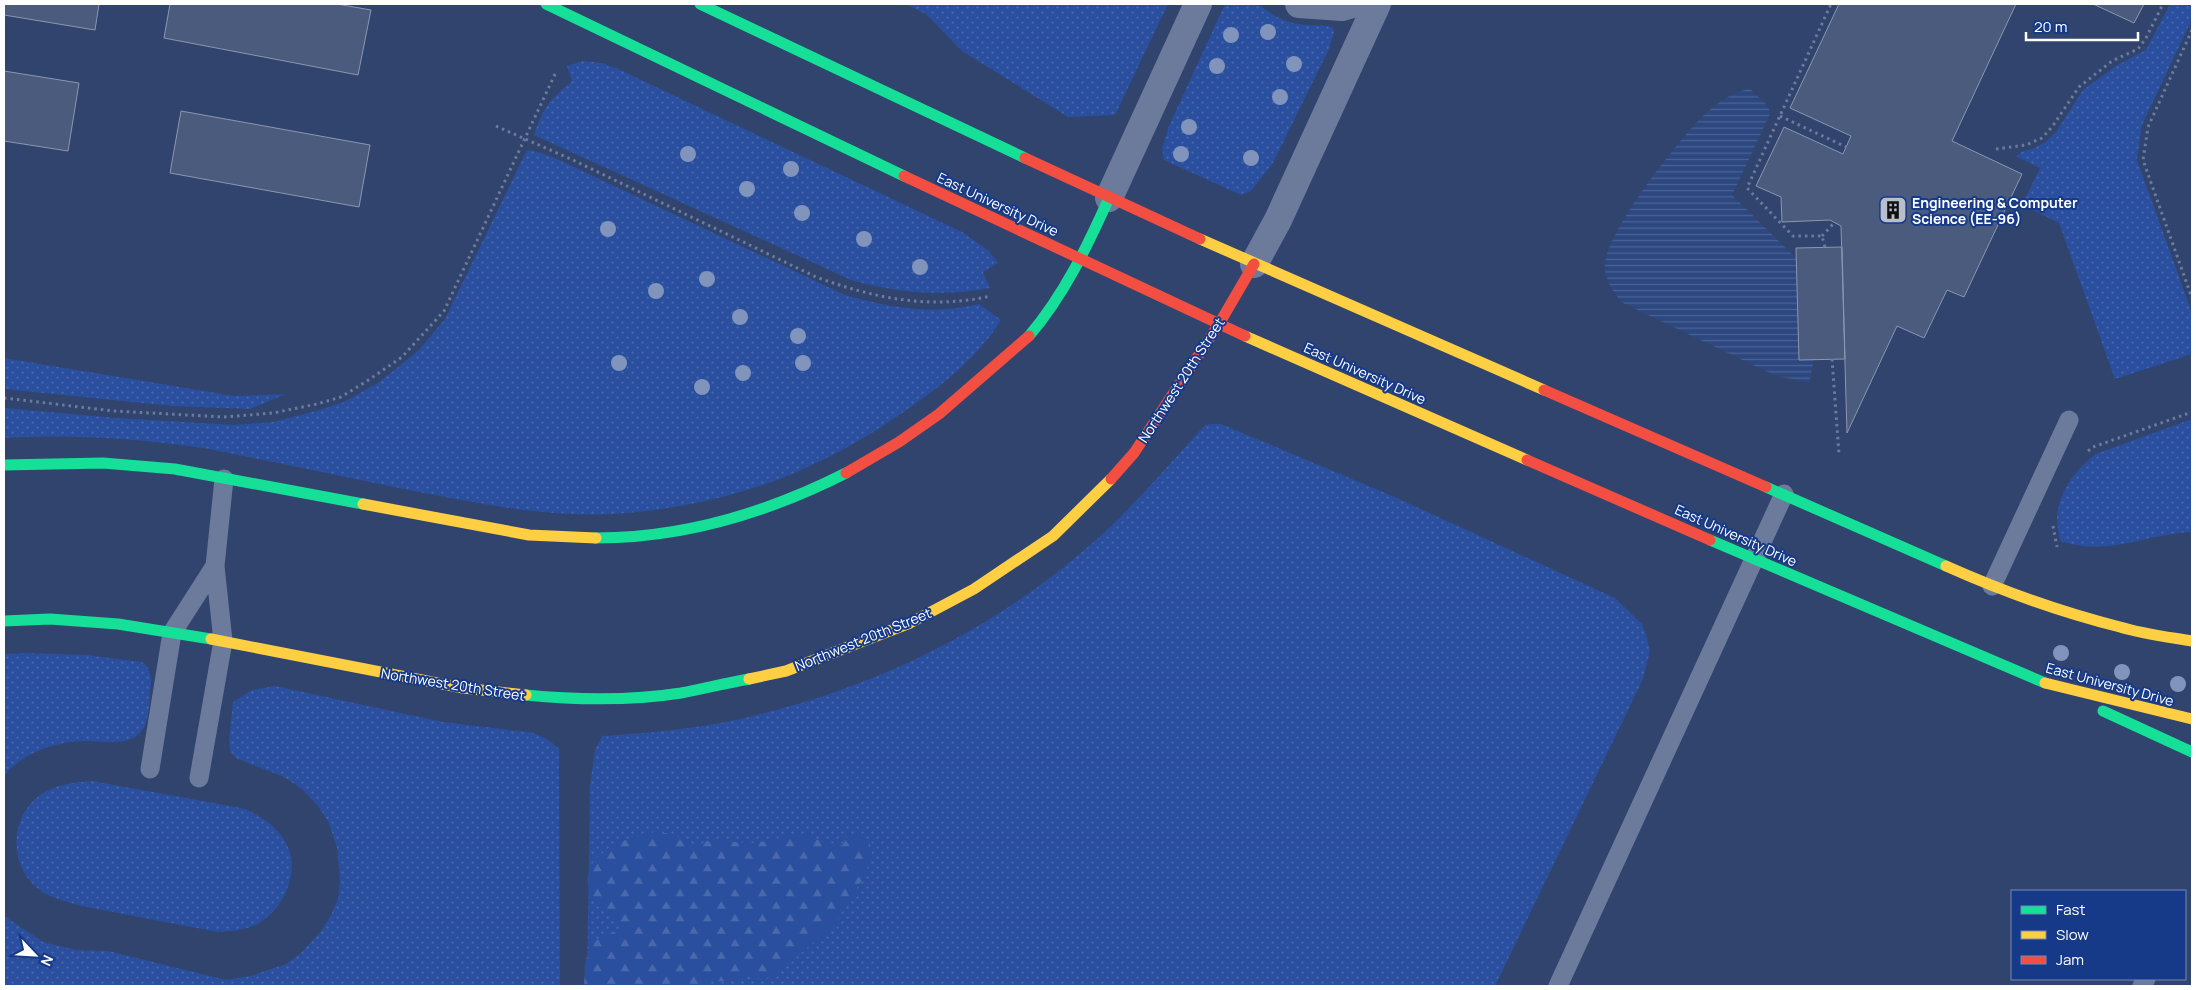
<svg xmlns="http://www.w3.org/2000/svg" width="2196" height="990" font-family="Manrope,sans-serif">
<style>
.grass{fill:url(#grass-dots)}
.forest{fill:url(#forest-firs)}
.water{fill:url(#water-rules)}
.building{fill:#4a5b7d;stroke:#8b97b1}
.lines{fill:none;stroke-linecap:round;stroke-linejoin:round}
.path{stroke:#6c7b9c;stroke-width:3;stroke-dasharray:2.5 4;stroke-linecap:butt}
.lane{stroke:#6c7b9c;stroke-width:19}
.street{stroke:#6c7b9c;stroke-width:28}
.fast{stroke:#16e098;stroke-width:11}
.slow{stroke:#ffcf43;stroke-width:11}
.jam{stroke:#f24e42;stroke-width:11}
.tree{fill:#8194bb}
.labels{text-anchor:middle;dominant-baseline:central;stroke-width:4;stroke-linejoin:round;paint-order:stroke}
.poi-label{font-size:14px;font-weight:bold;fill:#fff;stroke:#163a88;text-anchor:start}
.street-label{font-size:14px;fill:#fff;stroke:#163a88}
</style>
<defs>
<pattern id="grass-dots" width="8" height="8" patternUnits="userSpaceOnUse" patternTransform="scale(1.25)"><rect width="8" height="8" fill="#2a4f9f"/><path d="M2 2h.1M6 6h.1" fill="none" stroke="#4a69ad" stroke-width="1.8" stroke-linecap="round"/></pattern>
<pattern id="forest-firs" width="22" height="20" patternUnits="userSpaceOnUse" patternTransform="scale(1.25)"><rect width="22" height="20" fill="#2a4f9f"/><path d="M5 1l3.5 6h-7zM16 11l3.5 6h-7z" fill="#4a69ad"/></pattern>
<pattern id="water-rules" width="6" height="5" patternUnits="userSpaceOnUse" patternTransform="scale(1.25)"><rect width="6" height="5" fill="#2d4780"/><path d="M0 2.5h6" fill="none" stroke="#4c6393"/></pattern>
</defs>
<rect width="100%" height="100%" fill="#30446e"/>
<path class="grass" d="M905,4H1168L1115,115L1068,117L962,51L926,14Z
M1225,4H1259C1272,16 1288,24 1306,25C1316,26 1324,24 1333,28L1334,33L1329,49L1273,163L1251,191L1241,195L1164,160L1162,148L1169,126Z
M2170,4H2192V19L2142,125L2137,160L2192,313V354L2115,379L2059,223L2022,205L2040,168L2016,156L2021,152L2034,148L2044,143L2056,132L2083,90L2116,66L2146,50Z
M583,61L601,63L616,68L962,232L989,251L998,263L983,272L990,288C941,297 898,293 851,280L534,135C544,106 549,101 572,81L567,66Z
M527,150L535,151L555,158L845,295C890,308 933,315 979,304L1001,320C975,364 920,402 878,429C799,479 720,505 627,513C547,520 467,501 389,486C347,477 306,469 264,460C241,456 218,450 196,447C132,438 67,434 4,438V408L116,418L235,425L273,422L320,410L344,402L378,383L418,351L445,319Z
M4,358L234,396L286,394L250,409L173,406L4,389Z
M2192,419V532C2144,534 2110,557 2060,541C2059,534 2057,525 2057,517C2059,492 2076,468 2096,454Z
M1213,424H1221L1397,498L1615,598L1642,624L1647,638L1650,651L1643,679L1495,986H587L590,785L595,750L602,736C648,733 694,729 740,719C879,688 1010,623 1113,524C1145,493 1175,458 1205,425Z
M28,653L86,655L142,662C152,669 152,682 150,693C149,706 149,724 139,734C124,747 101,740 83,741C54,742 22,753 4,776V654Z
M275,686L443,722L534,733L547,739L559,749L560,986H4V916L43,942L76,950L108,951L226,980L250,976L286,964L301,953L322,930L331,915L338,899L340,881L337,848L329,823L318,806L302,789L284,777L236,758L230,751L229,740L233,702L252,690Z
M92,781L246,809C258,816 272,823 280,834C304,862 288,906 259,923C248,930 232,931 218,932C185,926 151,919 118,913C94,908 70,905 48,895C19,881 9,844 22,817C36,788 63,783 92,781Z"/>
<path class="forest" d="M658,831L676,836L695,847L707,841L758,843L788,836H808L824,842L843,845L848,836L857,834L869,840L872,854L864,877L835,923L774,977L710,982L704,986H584L585,964L591,942L624,928L590,896L587,878L594,860L615,843Z"/>
<path class="water" d="M1750,89L1768,106L1770,114L1732,195L1816,278V351L1809,383L1774,375L1621,302C1614,292 1605,281 1605,268C1602,236 1678,141 1701,118C1715,104 1731,92 1750,89Z"/>
<path class="building" d="M4,4H99L95,30L4,15Z
M170,4H337L371,10L358,75L164,38Z
M1839,4H2016L1952,141L2022,174L1964,297L1947,290L1924,338L1897,326L1847,433L1841,226L1830,220L1782,222L1781,197L1756,186L1784,127L1843,154L1851,136L1790,108Z
M2093,4H2144L2134,23Z
M4,71L79,83L68,151L4,141Z
M181,111L370,145L359,207L170,173Z
M1842,247L1845,359L1799,360L1796,248Z"/>
<g class="lines">
<path class="path" d="M2192,30L2148,127L2143,160L2192,298
M1780,116L1846,147
M496,126L575,161L816,277C874,298 929,310 991,296
M1996,149L2026,145L2042,138L2052,127L2079,87L2112,61L2138,49L2146,38L2163,4
M1822,236L1835,222
M1825,247L1822,236H1793L1747,188L1831,4
M1832,359L1839,454
M4,398L114,411L224,417L273,413L317,404L341,397L367,381L402,357L444,311L556,72
M2088,451L2093,447L2192,412
M2053,526L2057,547"/>
<path class="lane" d="M1992,586L2069,420
M150,769L172,633L215,566
M199,778L223,641L215,566L224,479
M1558,986L1784,494
M2142,986L2146,979"/>
<path class="street" d="M1299,4L1342,7L1352,4
M1109,198L1198,4
M1254,264L1278,220L1377,4"/>
<path class="fast" d="M546,4L904,176
M700,4L1025,158
M1029,336C1064,295 1087,247 1109,198
M4,465L103,463L175,469L363,504
M1766,487L1946,566
M596,538C683,538 769,512 846,473
M1710,540L2045,683
M4,621L50,619L118,624L211,639
M526,695C577,700 630,701 681,693C703,689 726,683 749,679
M2103,711L2192,752"/>
<path class="slow" d="M1200,239L1544,390
M1245,336L1527,460
M363,504L529,535L596,538
M1946,566C2002,591 2060,612 2120,627C2143,634 2168,637 2192,641
M211,639L463,688L526,695
M749,679L786,671L910,623L974,589L1053,536L1111,479
M2045,683L2192,719"/>
<path class="jam" d="M1025,158L1200,239
M904,176L1245,336
M1544,390L1766,487
M1527,460L1710,540
M846,473L899,442L939,414L1029,336
M1111,479L1134,453L1219,324L1254,264"/>
</g>
<g class="tree">
<circle cx="1268" cy="32" r="8"/>
<circle cx="1231" cy="35" r="8"/>
<circle cx="1294" cy="64" r="8"/>
<circle cx="1217" cy="66" r="8"/>
<circle cx="1280" cy="97" r="8"/>
<circle cx="1189" cy="127" r="8"/>
<circle cx="688" cy="154" r="8"/>
<circle cx="1181" cy="154" r="8"/>
<circle cx="1251" cy="158" r="8"/>
<circle cx="791" cy="169" r="8"/>
<circle cx="747" cy="189" r="8"/>
<circle cx="802" cy="213" r="8"/>
<circle cx="608" cy="229" r="8"/>
<circle cx="864" cy="239" r="8"/>
<circle cx="920" cy="267" r="8"/>
<circle cx="707" cy="279" r="8"/>
<circle cx="656" cy="291" r="8"/>
<circle cx="740" cy="317" r="8"/>
<circle cx="798" cy="336" r="8"/>
<circle cx="619" cy="363" r="8"/>
<circle cx="803" cy="363" r="8"/>
<circle cx="743" cy="373" r="8"/>
<circle cx="702" cy="387" r="8"/>
<circle cx="2061" cy="653" r="8"/>
<circle cx="2122" cy="672" r="8"/>
<circle cx="2178" cy="684" r="8"/>
</g>
<defs>
<symbol id="building-square" viewBox="-11 -11 22 22"><rect x="-9" y="-9" width="18" height="18" rx="4" fill="#b7becc" stroke="#163a88"/><path d="M-4-6H4V6H1V3H-1V6H-4ZM-2.5-4.3h1.7v1.8h-1.7ZM.8-4.3h1.7v1.8H.8ZM-2.5-1h1.7V.8h-1.7ZM.8-1h1.7V.8H.8Z" fill="#111"/></symbol>
</defs>
<g fill-rule="evenodd">
<use href="#building-square" x="1877" y="194" width="32" height="32"/>
</g>
<g class="labels">
<g class="poi-label">
<text x="1912" y="202">Engineering &amp; Computer<tspan x="1912" dy="16">Science (EE-96)</tspan></text>
</g>
<g class="street-label">
<text transform="translate(998 204) rotate(25)">East University Drive</text>
<text transform="translate(1365 373) rotate(24)">East University Drive</text>
<text transform="translate(1181 380) rotate(-57)">Northwest 20th Street</text>
<text transform="translate(1736 535) rotate(24)">East University Drive</text>
<text transform="translate(863 639) rotate(-22)">Northwest 20th Street</text>
<text transform="translate(453 684) rotate(9)">Northwest 20th Street</text>
<text transform="translate(2110 684) rotate(15)">East University Drive</text>
</g>
</g>
<rect width="2196" height="990" fill="none" stroke="#ffffff" stroke-width="10"/>
<rect x="2011" y="890" width="175" height="90" fill="#163a88" stroke="#7389b8"/>
<rect x="2021" y="906" width="25" height="8" fill="#16e098" stroke="#7389b8"/>
<text x="2056" y="915" font-size="15" fill="#ffffff">Fast</text>
<rect x="2021" y="931" width="25" height="8" fill="#ffcf43" stroke="#7389b8"/>
<text x="2056" y="940" font-size="15" fill="#ffffff">Slow</text>
<rect x="2021" y="956" width="25" height="8" fill="#f24e42" stroke="#7389b8"/>
<text x="2056" y="965" font-size="15" fill="#ffffff">Jam</text>
<g transform="translate(35 955) rotate(115)" stroke="#163a88" stroke-width="4" paint-order="stroke">
<path d="M0-4L9 19L0 12L-9 19Z" fill="#ffffff"/>
<text y="-8" font-size="14" font-weight="bold" text-anchor="middle" fill="#ffffff">N</text>
</g>
<path d="M2026 32v8h112v-8" fill="none" stroke="#ffffff" stroke-width="2.5"/>
<text x="2034" y="32" font-size="15" fill="#ffffff" stroke="#163a88" stroke-width="4" paint-order="stroke">20 m</text>
</svg>
